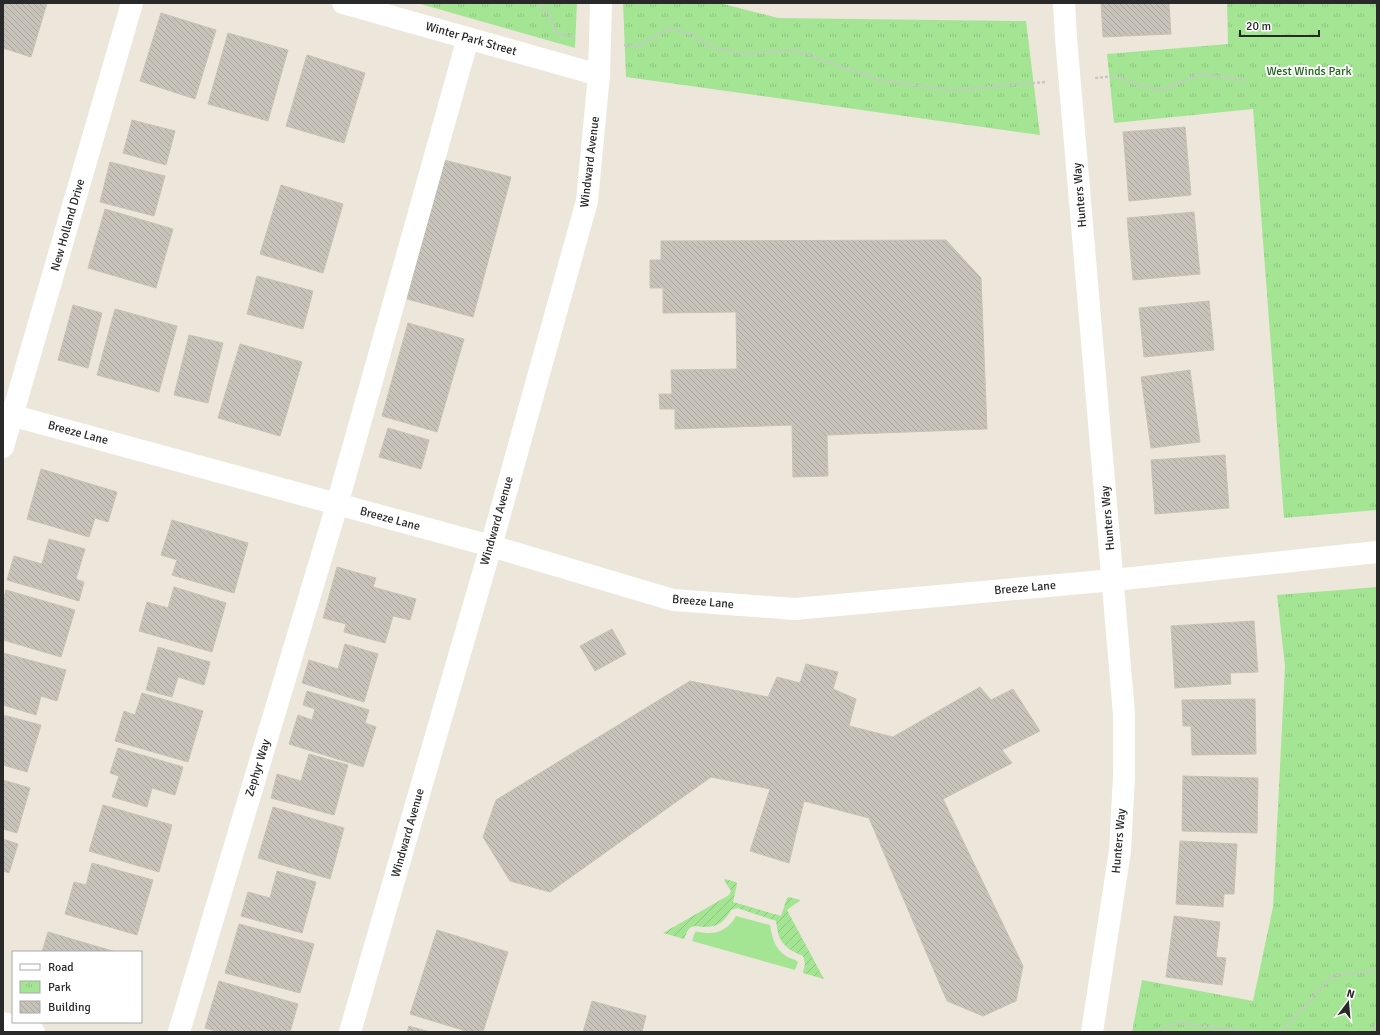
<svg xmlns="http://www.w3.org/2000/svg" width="1380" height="1035" font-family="Signika,sans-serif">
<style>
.grass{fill:#a4e594}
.park{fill:url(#park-tufts)}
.garden{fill:url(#garden-furrows)}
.building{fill:url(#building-back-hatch);stroke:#c7c3b4}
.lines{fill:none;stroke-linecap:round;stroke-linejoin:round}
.path{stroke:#c7c7c7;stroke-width:2.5;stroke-dasharray:3 2;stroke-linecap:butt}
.minor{stroke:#fff;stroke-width:22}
.labels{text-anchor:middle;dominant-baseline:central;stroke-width:4;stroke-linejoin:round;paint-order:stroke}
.street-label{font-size:12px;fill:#292929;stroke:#fff}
.park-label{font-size:12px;fill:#1c6817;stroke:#fff}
</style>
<defs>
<pattern id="park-tufts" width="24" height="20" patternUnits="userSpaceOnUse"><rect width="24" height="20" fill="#a4e594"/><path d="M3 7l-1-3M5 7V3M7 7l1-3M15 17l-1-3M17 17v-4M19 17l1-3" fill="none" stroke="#8dc480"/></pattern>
<pattern id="garden-furrows" width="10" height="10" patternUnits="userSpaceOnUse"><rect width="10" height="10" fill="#a4e594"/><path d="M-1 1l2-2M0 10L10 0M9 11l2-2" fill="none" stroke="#8dc480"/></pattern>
<pattern id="building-back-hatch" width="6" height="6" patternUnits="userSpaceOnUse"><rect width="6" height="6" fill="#c7c3ba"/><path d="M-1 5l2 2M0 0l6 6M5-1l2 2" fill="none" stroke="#aba8a0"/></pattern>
</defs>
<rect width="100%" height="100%" fill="#ece7da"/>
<path class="grass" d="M736,916L770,925C772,938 775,949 786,956C790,959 794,958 798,962L795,970L692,941L695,932C699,931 703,933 707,933C720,934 731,926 736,916Z"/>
<path class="park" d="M417,3H577L575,48Z
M623,3H720L778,18L1026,21L1040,135L626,77Z
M1227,3H1377V510L1284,518L1253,109L1114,123L1107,54L1228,44Z
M1377,587V1032H1132L1142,980L1253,1001L1273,907L1285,666L1277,595Z"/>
<path class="garden" d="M725,879L736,882L737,884L733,902L781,916L787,898L789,897L800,900L798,902L787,910L824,979L803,973L805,963L803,956C793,952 783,947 779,936C777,931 777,926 776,921L737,908L731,910C725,922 716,928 703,927C698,927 695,925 690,928C687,930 686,935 684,939L663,933L729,895L731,891L724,880Z"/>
<path class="building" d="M3,3H47L31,57L3,48Z
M1101,3H1169L1171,34L1103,37Z
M161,13L216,30L195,99L140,81Z
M228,33L288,50L268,121L208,104Z
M307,55L365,73L344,143L286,126Z
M132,120L175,131L166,165L123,153Z
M1185,127L1191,195L1129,201L1123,132Z
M444,160L511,177L473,317L407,299Z
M110,162L165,176L154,216L100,202Z
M281,185L343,204L323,273L260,254Z
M105,209L173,229L156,288L88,268Z
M1194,212L1200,274L1133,280L1127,218Z
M946,240L981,278L987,429L827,435L828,476L793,477L792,425L675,429V409H660L659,394H672L671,370L737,369L736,312L663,313V288H650V260H661V241Z
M257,276L313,291L303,329L247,314Z
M1209,301L1214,350L1144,357L1139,308Z
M73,305L102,313L88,368L58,360Z
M115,309L177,326L159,392L97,375Z
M408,323L464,339L437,432L382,416Z
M189,335L223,343L208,403L174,395Z
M240,344L302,362L280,436L218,418Z
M1190,370L1200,442L1151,448L1141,377Z
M388,428L429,440L421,469L379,457Z
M1225,455L1229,508L1155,514L1151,460Z
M41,469L117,492L108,522L95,518L89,537L27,519Z
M172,520L248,543L234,593L172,575L177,560L161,555Z
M49,539L85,549L76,579L84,582L79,601L7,580L14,556L42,564Z
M337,567L376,578L373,587L416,599L410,620L393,616L385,643L344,632L346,624L323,618Z
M174,587L226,603L212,652L139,631L147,602L168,608Z
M6,590L75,610L61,657L3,640V600Z
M1254,621L1258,672L1230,673L1231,684L1175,688L1171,626Z
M612,629L626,654L595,671L580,646Z
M345,644L378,654L364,702L302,683L309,660L338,669Z
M158,647L210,662L204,685L178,677L172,697L146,690Z
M3,653L66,670L57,701L41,696L36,715L3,705Z
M806,664L838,672L833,689L856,699L849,726L893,737L980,687L991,700L1013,689L1040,731L1002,750L1012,763L943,799L1023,966L1016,1001L983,1016L947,1001L869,818L804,801L789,863L750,851L770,789L711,777L550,892L510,881L483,837L496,800L690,681L768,697L777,677L800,683Z
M307,691L369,710L365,723L376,727L363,767L289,744L298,715L312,720L315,709L303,705Z
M142,693L203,711L188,762L115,741L124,711L135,715Z
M1255,699L1256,754L1192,755L1191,726H1183L1182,700Z
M3,715L41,725L27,772L3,765Z
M118,748L183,767L175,795L152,788L147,807L112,797L119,776L110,773Z
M309,754L348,765L334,815L271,798L277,774L301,781Z
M1183,776L1258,778L1257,833L1182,831Z
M3,780L30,788L17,833L3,829Z
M103,805L172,825L159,872L89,851Z
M273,807L344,828L330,879L258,858Z
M3,839L18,844L9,873L3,871Z
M1180,841L1237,844L1234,894H1224L1223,907L1176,904Z
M92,863L153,880L137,935L65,914L74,882L86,885Z
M277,871L316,882L302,933L241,916L248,892L270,898Z
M1174,916L1220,922L1216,957L1226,958L1222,985L1166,977Z
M239,924L314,944L300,993L225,973Z
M437,930L508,952L483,1032H469L410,1014Z
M48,932L116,952H42Z
M219,981L298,1004L290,1032H220L205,1028Z
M592,1001L646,1016L642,1032H583Z
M409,1026L430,1032H407Z"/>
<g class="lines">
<path class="path" d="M539,3L549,14L557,34L575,37
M624,45L637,47L670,28L694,36L710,47L745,54L795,50L879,80L949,90L1046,82
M1095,78L1117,76L1140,86L1162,90L1200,74L1246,80
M1155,1032L1177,1023L1258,1032
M1281,1032L1332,976L1377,970
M1374,1032L1377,1020"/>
<path class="minor" d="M343,3L599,75
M1064,3L1066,38L1124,714V777L1120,851L1092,1032
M3,413L491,546L673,600L795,609L1114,580L1377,552
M3,447L132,3
M3,1023L34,1032
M179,1032L337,505L468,38
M350,1032L491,546L587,201L599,75L601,3"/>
</g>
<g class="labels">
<g class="street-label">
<text transform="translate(471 39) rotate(16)">Winter Park Street</text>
<text transform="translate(590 162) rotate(-83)">Windward Avenue</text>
<text transform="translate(1080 195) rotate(-95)">Hunters Way</text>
<text transform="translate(68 225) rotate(-74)">New Holland Drive</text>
<text transform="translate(78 433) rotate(15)">Breeze Lane</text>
<text transform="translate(1108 518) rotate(-95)">Hunters Way</text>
<text transform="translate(390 519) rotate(15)">Breeze Lane</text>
<text transform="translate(497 521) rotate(-74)">Windward Avenue</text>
<text transform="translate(1025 588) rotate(-5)">Breeze Lane</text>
<text transform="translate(703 602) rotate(5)">Breeze Lane</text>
<text transform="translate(258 768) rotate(-73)">Zephyr Way</text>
<text transform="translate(408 833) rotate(-74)">Windward Avenue</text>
<text transform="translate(1119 841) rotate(-85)">Hunters Way</text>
</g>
<g class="park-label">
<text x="1309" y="71">West Winds Park</text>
</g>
</g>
<rect width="1380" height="1035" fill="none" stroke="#292929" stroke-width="8"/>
<rect x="12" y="951" width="130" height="72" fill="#ffffff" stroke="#a9a9a9"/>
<rect x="20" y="964" width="20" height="6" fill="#ffffff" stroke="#a9a9a9"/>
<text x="48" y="971" font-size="12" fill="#292929">Road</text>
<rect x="20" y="981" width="20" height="12" fill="url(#park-tufts)" stroke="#a9a9a9"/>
<text x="48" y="991" font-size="12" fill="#292929">Park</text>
<rect x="20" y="1001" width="20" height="12" fill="url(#building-back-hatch)" stroke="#a9a9a9"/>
<text x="48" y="1011" font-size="12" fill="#292929">Building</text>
<g transform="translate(1348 1003) rotate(16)" stroke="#ffffff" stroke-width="3" paint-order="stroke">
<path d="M0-3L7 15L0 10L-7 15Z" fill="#292929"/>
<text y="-6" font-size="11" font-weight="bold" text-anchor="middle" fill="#292929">N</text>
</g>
<path d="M1240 30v6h79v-6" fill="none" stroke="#292929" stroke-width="2"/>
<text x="1246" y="30" font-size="12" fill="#292929" stroke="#ffffff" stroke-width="3" paint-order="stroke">20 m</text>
</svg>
